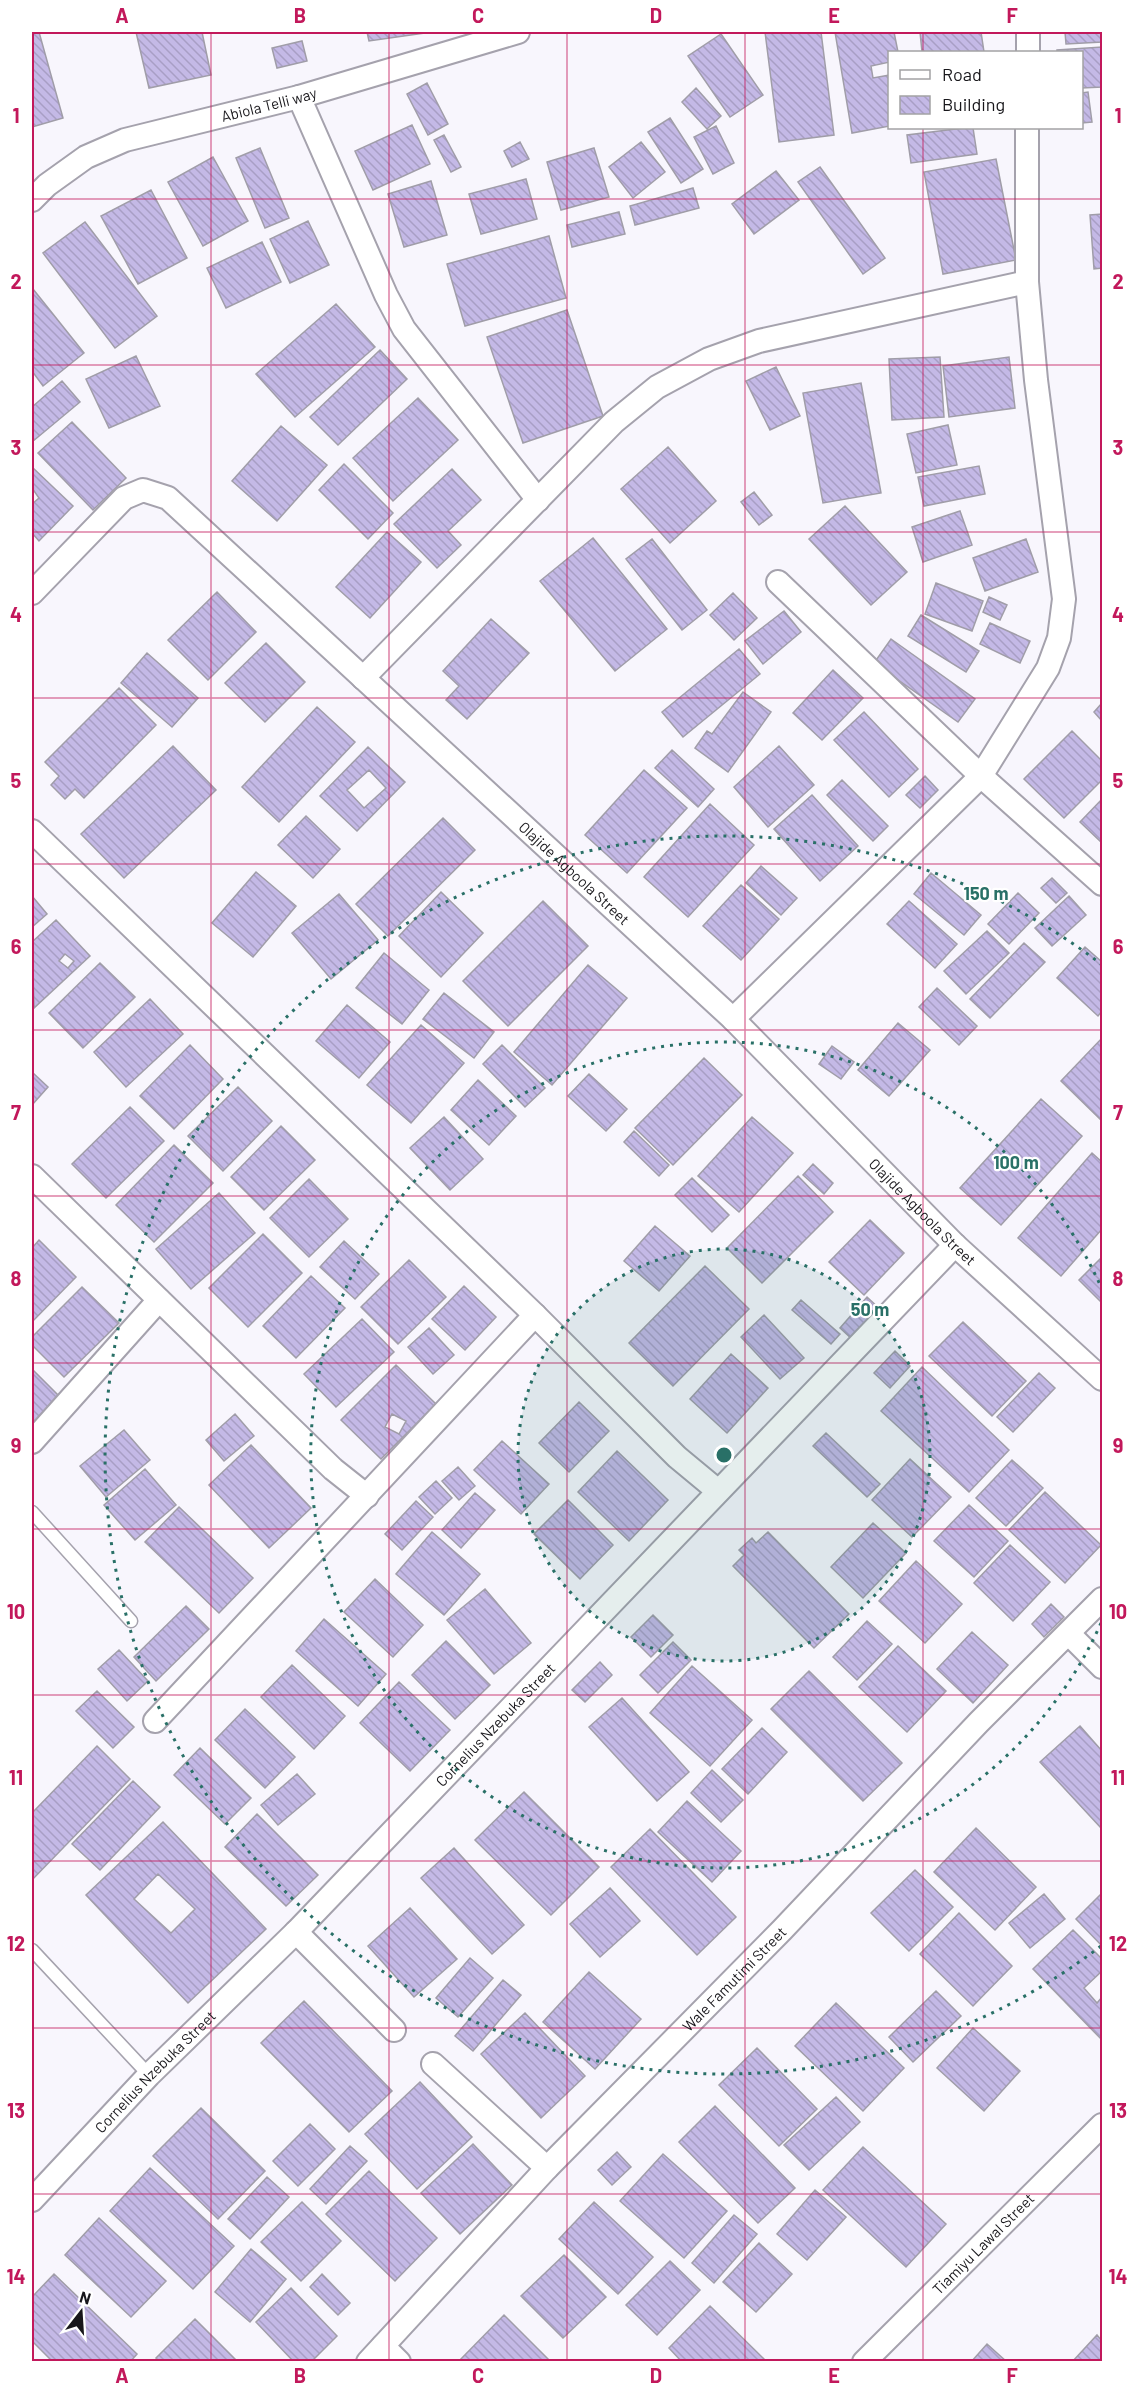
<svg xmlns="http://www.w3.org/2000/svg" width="1134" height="2393" font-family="Barlow,sans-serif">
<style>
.building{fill:url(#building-back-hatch);stroke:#a09da8;stroke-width:1.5;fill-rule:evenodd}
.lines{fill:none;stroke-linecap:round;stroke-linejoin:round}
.service-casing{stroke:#a5a2ad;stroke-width:15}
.minor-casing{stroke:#a5a2ad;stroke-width:26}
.service{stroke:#fff;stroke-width:12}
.minor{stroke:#fff;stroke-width:22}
.grid{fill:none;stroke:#c2185b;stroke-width:1.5;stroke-opacity:0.55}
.ring{fill:none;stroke:#297067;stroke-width:3;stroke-dasharray:3 6}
.labels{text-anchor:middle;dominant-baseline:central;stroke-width:4.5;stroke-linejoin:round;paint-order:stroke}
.street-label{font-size:15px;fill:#18171b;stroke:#fff}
.centre{fill:#297067;stroke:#fff;stroke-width:3}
.ring-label{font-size:18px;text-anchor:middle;font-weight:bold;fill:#297067;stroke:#fff;stroke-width:4.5;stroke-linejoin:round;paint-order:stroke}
.neatline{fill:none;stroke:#c2185b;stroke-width:2}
.grid-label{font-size:20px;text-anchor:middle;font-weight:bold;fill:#c2185b}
</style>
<defs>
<pattern id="building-back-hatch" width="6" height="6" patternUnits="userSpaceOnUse" patternTransform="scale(1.5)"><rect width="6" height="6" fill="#c4b9e6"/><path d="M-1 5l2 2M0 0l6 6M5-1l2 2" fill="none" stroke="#a89ec5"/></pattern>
</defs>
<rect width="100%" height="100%" fill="#f8f6fd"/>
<path class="building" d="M32,32H39L63,118L32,127Z
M136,32H202L211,75L149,88Z
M367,32H432L369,41Z
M765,32H821L834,135L779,142Z
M835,32H894L898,52H890V62L871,66L873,78L890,75V126L852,133Z
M920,32H981L984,52H922Z
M1065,32H1102V42L1066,44Z
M721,34L763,95L730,117L688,56Z
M302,41L307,61L277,68L272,48Z
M1102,47V87L1082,88V52H1057V50Z
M427,83L448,124L428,135L407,94Z
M696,88L721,116L707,129L682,102Z
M1088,92L1092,122L1082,123V93Z
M670,118L703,169L681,183L648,132Z
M412,125L430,164L373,190L355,151Z
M716,126L734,163L713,174L694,137Z
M964,128H973L977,154L911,163L907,135Z
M444,135L461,167L451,172L434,140Z
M520,142L529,159L512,167L504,151Z
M641,142L665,172L633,198L609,167Z
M260,148L289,218L265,228L236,158Z
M594,148L609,197L561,210L547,162Z
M213,157L248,221L203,246L168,182Z
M996,159L1016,260L943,274L924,172Z
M820,167L885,258L863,274L798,182Z
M776,171L799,200L754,234L732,204Z
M526,179L537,219L481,234L469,194Z
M431,181L447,235L404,247L388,194Z
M693,188L699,208L635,225L630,206Z
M151,190L187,258L138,284L101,216Z
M619,212L625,234L572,247L567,225Z
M1102,214V268L1094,269L1090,215Z
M308,221L329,265L290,283L270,239Z
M85,222L157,316L115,348L43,253Z
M549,236L566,298L465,326L447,264Z
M262,242L281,282L226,308L207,268Z
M33,289L84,353L43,386L32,371Z
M336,304L375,347L295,417L256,374Z
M567,310L603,416L523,443L487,337Z
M380,350L407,379L338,445L310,417Z
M136,356L160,406L109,428L86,379Z
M940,357L944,417L892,420L889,359Z
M1009,357L1015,408L949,417L943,366Z
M776,367L800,416L770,430L746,381Z
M62,381L80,402L32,442V407Z
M861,383L881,493L823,503L803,393Z
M418,398L458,440L393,501L353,458Z
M72,422L126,478L93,510L38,453Z
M948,425L957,465L916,473L907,434Z
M281,426L327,465L277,521L232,481Z
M668,447L716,501L670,543L621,489Z
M344,464L393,513L368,539L319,490Z
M979,466L985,494L924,506L918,477Z
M32,467L73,506L39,541L32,533V504L39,498L32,488Z
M452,469L481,500L448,531L461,545L437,568L394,524Z
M754,492L772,515L759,525L741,502Z
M845,506L907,572L871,605L809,539Z
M960,511L972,545L923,562L912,527Z
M387,532L421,562L370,618L336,587Z
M593,538L667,629L615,671L540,581Z
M652,539L707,610L682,630L626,559Z
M1026,539L1038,572L985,591L973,558Z
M936,583L983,601L972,631L925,614Z
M217,592L256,632L208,680L168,640Z
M733,593L757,618L734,640L710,615Z
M989,597L1007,605L1000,620L983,612Z
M784,611L801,632L763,664L745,641Z
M921,615L979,651L966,672L908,636Z
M491,619L529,653L467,719L446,700L459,686L443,671Z
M990,623L1030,641L1020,663L980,644Z
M891,639L975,699L958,722L874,663Z
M266,643L305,682L265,722L225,683Z
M739,649L760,674L683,737L662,712Z
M147,653L198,698L172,727L121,683Z
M833,670L863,698L822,740L793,713Z
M119,688L156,725L84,798L75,789L65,799L51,785L59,776L45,762Z
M743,692L771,712L728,772L695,748L707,731L712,734Z
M1102,703V721L1094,712Z
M317,707L355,742L279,822L242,787Z
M864,712L918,769L889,797L834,740Z
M1072,731L1102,761V780L1064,818L1024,779Z
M173,746L216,790L124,878L81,834Z
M779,746L814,785L768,827L734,787Z
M368,747L405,782L357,831L320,796ZM369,770L386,788L364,808L347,790Z
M672,750L714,789L698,807L655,768Z
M644,770L687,808L627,873L585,835Z
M925,776L938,790L920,808L906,795Z
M842,780L888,826L873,841L827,795Z
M812,795L858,846L820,881L774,829Z
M1102,799V843L1080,822Z
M710,804L754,845L688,917L644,877Z
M306,816L340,849L313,878L278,845Z
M443,818L475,850L388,936L356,904Z
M761,866L797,898L781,915L746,883Z
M256,872L296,906L253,957L212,923Z
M931,873L981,915L964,935L914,894Z
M1052,878L1067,893L1056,903L1041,888Z
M741,885L779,919L741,960L703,926Z
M441,892L483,933L441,977L399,936Z
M1018,893L1039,913L1009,944L988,924Z
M339,894L378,940L331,979L292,933Z
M32,896L47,914L32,927Z
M1069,896L1086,915L1052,946L1035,928Z
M543,901L588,946L508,1026L463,981Z
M909,901L957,944L935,968L887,924Z
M56,920L90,956L34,1008L32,942ZM65,954L74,961L68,968L59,961Z
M987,931L1009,953L966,994L944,971Z
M1024,943L1045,962L990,1018L970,999Z
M1085,947L1102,962V1011L1098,1016L1057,978Z
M384,953L429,990L402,1024L356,988Z
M100,963L135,997L83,1048L49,1013Z
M588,965L627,998L552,1085L514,1052Z
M937,988L977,1026L959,1045L919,1007Z
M444,993L494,1032L474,1058L423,1019Z
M150,999L183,1034L126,1087L94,1052Z
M347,1005L390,1042L359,1078L316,1041Z
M898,1023L930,1050L889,1096L858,1070Z
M421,1025L464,1063L411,1123L367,1085Z
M1102,1038V1116L1100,1119L1061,1081Z
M190,1045L223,1079L174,1129L140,1096Z
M502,1045L545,1088L525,1107L483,1064Z
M832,1046L854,1062L841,1079L819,1064Z
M704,1058L742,1095L673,1165L635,1128Z
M32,1072L48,1087L32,1105Z
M589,1074L627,1109L606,1131L568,1096Z
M478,1080L516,1116L489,1145L451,1110Z
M238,1087L272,1121L223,1171L188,1136Z
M1041,1099L1082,1136L1001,1225L960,1188Z
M130,1107L164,1141L106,1198L72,1164Z
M444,1117L483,1159L450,1190L410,1148Z
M752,1117L793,1153L739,1212L698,1176Z
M281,1126L315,1160L264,1210L231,1177Z
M634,1131L669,1165L659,1176L624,1142Z
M174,1145L213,1183L154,1242L116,1205Z
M1092,1153L1102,1162V1229L1061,1276L1018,1238Z
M813,1164L833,1183L824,1194L803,1175Z
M798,1176L833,1212L762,1283L727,1248Z
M692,1178L729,1215L712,1232L675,1195Z
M309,1179L348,1219L309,1257L270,1218Z
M219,1193L255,1233L191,1289L156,1249Z
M870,1220L904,1253L864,1295L829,1262Z
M655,1226L690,1256L659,1291L624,1261Z
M263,1234L302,1273L248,1327L209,1288Z
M39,1240L76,1277L32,1322V1248Z
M344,1241L379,1274L355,1299L320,1267Z
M1102,1257V1303L1079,1280Z
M409,1260L446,1297L398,1344L361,1307Z
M705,1266L749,1309L673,1386L629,1343Z
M311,1276L345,1308L296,1358L263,1326Z
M464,1286L496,1317L465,1350L432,1319Z
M82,1287L119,1323L64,1377L32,1345V1337Z
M867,1297L881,1310L854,1341L840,1328Z
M801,1300L840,1334L831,1344L792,1310Z
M764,1315L804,1358L780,1379L741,1337Z
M362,1319L394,1352L336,1407L304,1374Z
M963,1322L1026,1381L992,1416L929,1356Z
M429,1328L454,1355L433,1374L408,1347Z
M895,1351L910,1366L890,1388L874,1373Z
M731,1354L768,1388L727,1433L690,1399Z
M396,1365L436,1404L381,1459L341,1420ZM392,1414L406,1421L399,1434L385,1427Z
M922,1367L1009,1450L969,1492L881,1411Z
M32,1369L61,1398L32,1427Z
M1039,1373L1055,1388L1013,1432L997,1417Z
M579,1402L609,1431L569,1472L539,1443Z
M235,1414L254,1436L224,1461L206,1440Z
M124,1430L150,1460L106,1497L80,1466Z
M826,1433L880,1484L867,1497L813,1446Z
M502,1441L549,1484L521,1514L474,1470Z
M251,1445L311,1508L269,1548L209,1485Z
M617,1451L668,1500L629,1541L578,1492Z
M910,1459L951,1497L912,1537L872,1500Z
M1012,1460L1043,1488L1006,1526L976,1498Z
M458,1467L475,1486L459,1500L442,1481Z
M145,1469L176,1505L135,1540L104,1505Z
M436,1481L452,1498L435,1514L419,1497Z
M1045,1492L1101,1545L1065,1583L1009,1530Z
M475,1493L495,1510L461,1548L442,1530Z
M568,1500L613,1545L580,1579L534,1534Z
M416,1501L433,1517L402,1550L385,1534Z
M969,1505L1008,1541L974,1577L934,1541Z
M179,1507L253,1578L219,1613L145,1542Z
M873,1523L906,1553L863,1598L831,1567Z
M432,1532L480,1574L444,1615L396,1574Z
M768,1532L849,1614L814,1648L733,1566L744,1555L739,1550L752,1538L756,1543Z
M1010,1545L1050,1582L1013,1621L974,1583Z
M916,1561L962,1604L925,1643L879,1601Z
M375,1579L423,1625L393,1657L344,1612Z
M485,1589L531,1643L494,1674L447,1620Z
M1051,1604L1064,1617L1044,1637L1032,1624Z
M186,1606L209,1629L156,1681L134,1657Z
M653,1615L673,1635L651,1657L631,1637Z
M324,1619L386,1674L358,1706L296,1651Z
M867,1621L892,1644L857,1680L833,1657Z
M972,1632L1008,1665L973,1703L937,1669Z
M446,1641L490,1685L455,1719L412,1675Z
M673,1642L691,1660L658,1693L640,1675Z
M898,1646L946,1691L907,1732L859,1687Z
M119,1650L148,1681L127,1701L98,1669Z
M600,1662L612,1675L585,1702L572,1690Z
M292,1665L345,1716L314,1749L261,1697Z
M692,1666L752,1720L710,1766L650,1713Z
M809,1671L902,1763L863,1801L771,1709Z
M399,1682L450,1730L410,1771L360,1723Z
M97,1691L134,1727L113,1748L76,1711Z
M622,1698L689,1772L657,1801L589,1727Z
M245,1709L295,1757L265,1788L215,1740Z
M1080,1726L1102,1751V1829L1040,1762Z
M762,1728L787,1752L748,1794L722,1769Z
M97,1746L130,1779L32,1880V1813Z
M200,1748L251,1798L225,1824L174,1775Z
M712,1770L743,1800L721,1822L691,1793Z
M297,1774L315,1794L278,1825L261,1805Z
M133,1781L160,1807L100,1870L72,1844Z
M524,1792L599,1867L551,1915L475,1840Z
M687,1801L741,1851L712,1882L658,1832Z
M257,1814L318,1875L286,1906L225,1847Z
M163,1822L266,1929L188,2003L86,1895ZM158,1874L195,1909L171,1933L134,1899Z
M976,1828L1036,1887L995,1930L934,1872Z
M650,1829L736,1917L697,1955L611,1867Z
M454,1848L524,1925L492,1954L421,1878Z
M915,1870L953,1907L909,1951L871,1913Z
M610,1888L640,1921L600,1957L570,1924Z
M1102,1893V1946L1076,1919Z
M1044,1894L1065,1919L1030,1948L1009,1923Z
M410,1908L457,1959L414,1997L368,1946Z
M959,1913L1012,1966L973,2006L920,1954Z
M1073,1930L1102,1959V1971L1084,1988L1097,2003L1102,1997V2040L1033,1969Z
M470,1958L493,1978L458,2017L436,1998Z
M589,1972L641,2019L595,2069L543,2022Z
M503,1980L521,1995L473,2051L455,2036Z
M936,1991L961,2016L913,2062L889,2037Z
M304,2001L392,2091L349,2132L261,2043Z
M836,2003L904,2068L863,2111L795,2046Z
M525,2013L585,2076L541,2118L481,2054Z
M973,2028L1020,2071L984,2111L937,2068Z
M757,2048L817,2109L779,2146L719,2085Z
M420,2082L472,2137L417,2189L365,2134Z
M836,2097L860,2122L809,2170L784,2145Z
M715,2106L795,2188L758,2223L679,2142Z
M201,2108L265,2171L218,2219L153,2156Z
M310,2124L335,2149L298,2186L273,2161Z
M473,2144L512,2185L460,2234L421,2193Z
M350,2146L367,2161L326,2204L310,2189Z
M863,2147L946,2224L906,2267L823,2190Z
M617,2152L631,2167L612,2185L598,2170Z
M663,2154L727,2211L684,2258L620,2201Z
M150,2168L234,2246L193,2289L110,2211Z
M369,2171L437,2238L395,2281L326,2214Z
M267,2177L289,2197L250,2239L228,2219Z
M815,2190L846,2217L807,2260L777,2234Z
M302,2202L341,2241L301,2281L261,2242Z
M594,2202L653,2257L618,2294L559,2239Z
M734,2215L757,2234L714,2283L692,2263Z
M99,2218L166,2281L131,2317L65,2255Z
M759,2243L792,2274L756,2312L723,2282Z
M251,2249L286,2279L250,2322L215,2292Z
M564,2255L606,2297L563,2338L521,2296Z
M670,2261L700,2290L657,2335L626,2305Z
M54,2274L137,2354L130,2362H53L32,2341V2297Z
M322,2274L350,2303L338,2315L310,2287Z
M291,2288L337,2336L311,2362H294L256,2322Z
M710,2306L767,2362H682L669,2348Z
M504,2315L551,2362H458Z
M195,2319L238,2362H160L156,2358Z
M1097,2335L1102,2341V2362H1072Z
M987,2344L1007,2362H971Z"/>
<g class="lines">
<defs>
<path id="service" d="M32,1512L131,1621
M32,1950L149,2075"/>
<g id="minor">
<path d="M1028,52V32"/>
<path d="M299,97L386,295L404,329L538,500"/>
<path id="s1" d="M32,200L47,185L86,157L125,140L299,97L518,32"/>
<path d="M778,582L981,776L1102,884"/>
<path id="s2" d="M32,593L124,498L143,490L168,498L733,1019L955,1245L1102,1379"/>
<path d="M363,678L614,422L657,387L709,359L759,341L1027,282"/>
<path d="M32,831L535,1315L677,1457L718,1491"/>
<path d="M733,1019L981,776L1048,668L1059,638L1064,599L1036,380L1027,282V128"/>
<path d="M32,1176L333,1469L367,1496"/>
<path d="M32,1442L159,1300"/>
<path d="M1069,1634L1102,1667"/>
<path d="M155,1721L535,1315"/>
<path d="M296,1932L394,2030"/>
<path d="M433,2064L547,2168"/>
<path id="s3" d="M32,2200L149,2075L296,1932L955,1245"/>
<path d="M383,2346L399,2362"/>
<path id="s4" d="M368,2362L547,2168L782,1930L979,1722L1102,1599"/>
<path id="s5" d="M864,2362L1102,2125"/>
</g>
</defs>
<use href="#service" class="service-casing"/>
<use href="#minor" class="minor-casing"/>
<use href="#service" class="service"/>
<use href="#minor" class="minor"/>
</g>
<path class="grid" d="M211,32V2362M389,32V2362M567,32V2362M745,32V2362M923,32V52M923,128V2362M32,199H1102M32,365H1102M32,532H1102M32,698H1102M32,864H1102M32,1030H1102M32,1196H1102M32,1363H1102M32,1529H1102M32,1695H1102M32,1861H1102M32,2028H1102M32,2194H1102"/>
<circle cx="724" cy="1455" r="206" fill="#297067" fill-opacity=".12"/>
<g class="ring">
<circle cx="724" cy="1455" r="206"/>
<path d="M1101 1623A413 413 0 1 1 1101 1287"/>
<path d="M1101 1946A619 619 0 1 1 1101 964"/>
</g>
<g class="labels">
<g class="street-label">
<text stroke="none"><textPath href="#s1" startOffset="260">Abiola Telli way</textPath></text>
<text stroke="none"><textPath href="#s2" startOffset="732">Olajide Agboola Street</textPath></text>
<text stroke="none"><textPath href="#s2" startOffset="1218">Olajide Agboola Street</textPath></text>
<text stroke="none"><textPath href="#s3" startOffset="664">Cornelius Nzebuka Street</textPath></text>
<text stroke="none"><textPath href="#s4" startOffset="530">Wale Famutimi Street</textPath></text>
<text stroke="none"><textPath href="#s3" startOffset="178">Cornelius Nzebuka Street</textPath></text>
<text stroke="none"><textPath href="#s5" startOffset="168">Tiamiyu Lawal Street</textPath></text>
</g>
</g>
<circle cx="724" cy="1455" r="9" class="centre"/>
<g class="ring-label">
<text x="986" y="900">150 m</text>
<text x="1016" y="1169">100 m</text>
<text x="870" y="1316">50 m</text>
</g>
<rect width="1134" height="2393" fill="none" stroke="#ffffff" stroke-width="66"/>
<rect x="888" y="51" width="195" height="78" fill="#ffffff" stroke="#a3a2a4" stroke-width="1.5"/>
<rect x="900" y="70" width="30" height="9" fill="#ffffff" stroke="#a3a2a4" stroke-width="1.5"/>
<text x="942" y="81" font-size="18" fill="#18171b">Road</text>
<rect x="900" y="96" width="30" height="18" fill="url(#building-back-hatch)" stroke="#a3a2a4" stroke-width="1.5"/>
<text x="942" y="111" font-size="18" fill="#18171b">Building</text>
<g transform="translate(81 2312) rotate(17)" stroke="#ffffff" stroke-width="4.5" paint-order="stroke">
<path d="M0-4.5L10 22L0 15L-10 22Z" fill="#18171b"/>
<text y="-9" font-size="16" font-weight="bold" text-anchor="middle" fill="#18171b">N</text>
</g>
<rect x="33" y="33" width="1068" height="2327" class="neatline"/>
<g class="grid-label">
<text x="122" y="23">A</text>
<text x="300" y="23">B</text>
<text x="478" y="23">C</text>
<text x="656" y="23">D</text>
<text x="834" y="23">E</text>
<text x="1012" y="23">F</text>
<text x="16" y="123">1</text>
<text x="1118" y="123">1</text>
<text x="16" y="289">2</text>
<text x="1118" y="289">2</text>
<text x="16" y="455">3</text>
<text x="1118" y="455">3</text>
<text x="16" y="622">4</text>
<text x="1118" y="622">4</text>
<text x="16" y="788">5</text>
<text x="1118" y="788">5</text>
<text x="16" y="954">6</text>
<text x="1118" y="954">6</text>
<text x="16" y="1120">7</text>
<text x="1118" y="1120">7</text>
<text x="16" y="1286">8</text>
<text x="1118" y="1286">8</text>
<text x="16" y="1453">9</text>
<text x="1118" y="1453">9</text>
<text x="16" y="1619">10</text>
<text x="1118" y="1619">10</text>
<text x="16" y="1785">11</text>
<text x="1118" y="1785">11</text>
<text x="16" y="1951">12</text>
<text x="1118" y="1951">12</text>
<text x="16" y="2118">13</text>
<text x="1118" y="2118">13</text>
<text x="16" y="2284">14</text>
<text x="1118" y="2284">14</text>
<text x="122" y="2383">A</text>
<text x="300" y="2383">B</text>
<text x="478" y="2383">C</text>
<text x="656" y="2383">D</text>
<text x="834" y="2383">E</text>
<text x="1012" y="2383">F</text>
</g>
</svg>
